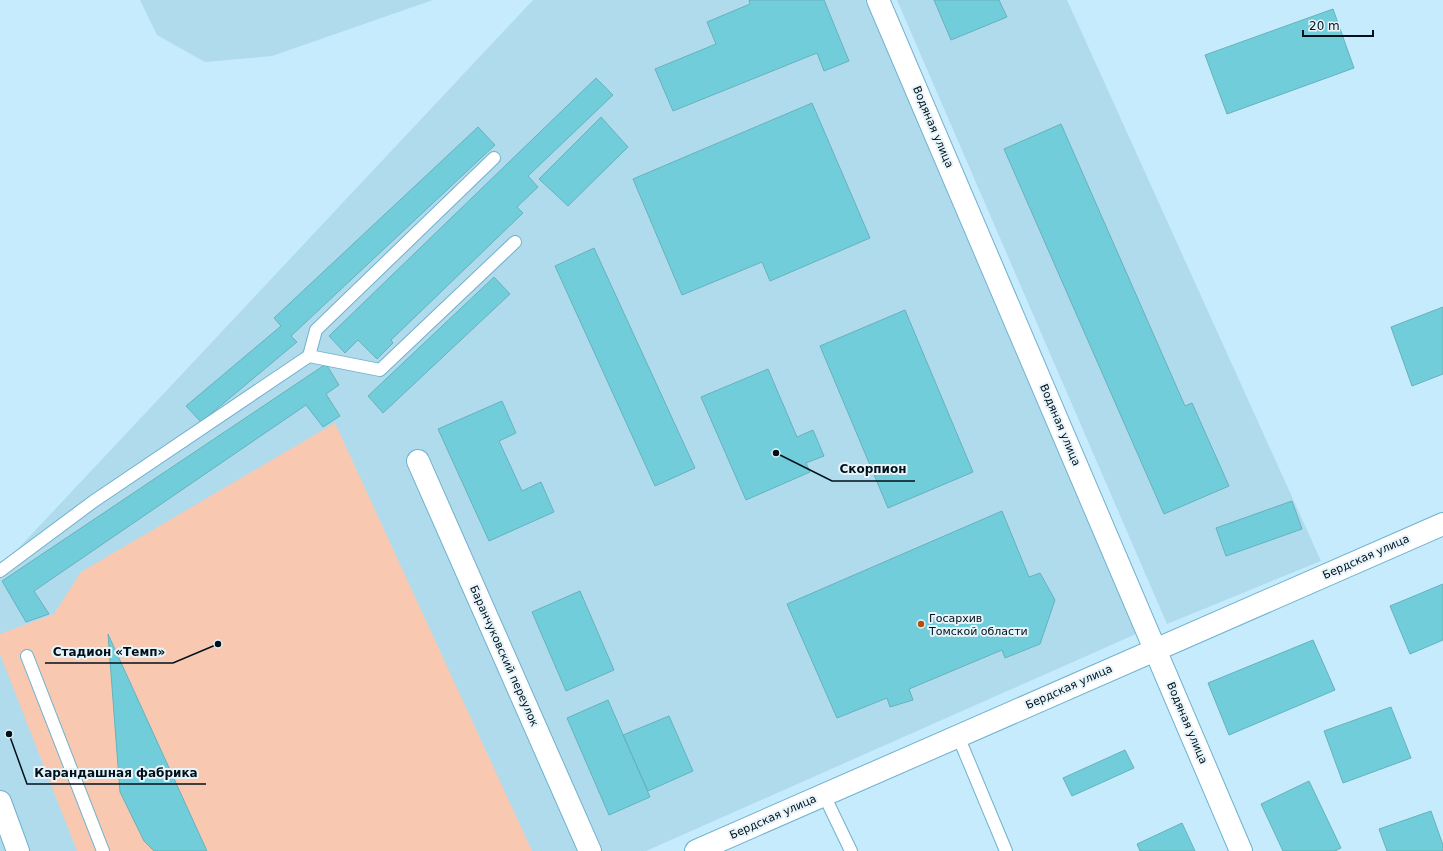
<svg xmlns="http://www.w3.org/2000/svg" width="1443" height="851" font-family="'DejaVu Sans',sans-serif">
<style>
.built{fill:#b0dbed}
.green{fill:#f9c8b1}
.building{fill:#72cdda;stroke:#65b2bd}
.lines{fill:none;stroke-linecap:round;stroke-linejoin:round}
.service-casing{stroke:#70b1cd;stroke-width:14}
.minor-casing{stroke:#70b1cd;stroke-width:24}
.tertiary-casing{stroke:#70b1cd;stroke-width:24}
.service{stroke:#fff;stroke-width:12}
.minor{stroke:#fff;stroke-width:22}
.tertiary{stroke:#fff;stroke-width:22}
.poi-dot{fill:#b25111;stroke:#e7f4fa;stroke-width:1.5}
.labels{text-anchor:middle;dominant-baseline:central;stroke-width:4;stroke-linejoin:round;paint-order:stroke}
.street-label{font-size:11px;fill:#00111b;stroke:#e7f4fa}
.poi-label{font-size:11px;fill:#00111b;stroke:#e7f4fa;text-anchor:start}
.leader{fill:none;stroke:#00111b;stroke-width:1.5}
.callout-dot{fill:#00111b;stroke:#e7f4fa;stroke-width:1.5}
.callout-label{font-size:12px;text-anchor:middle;font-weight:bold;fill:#00111b;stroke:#e7f4fa;stroke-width:4;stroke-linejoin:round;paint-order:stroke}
</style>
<rect width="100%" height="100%" fill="#c5ebfd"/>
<path class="built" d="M140,0H433L272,56L205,62L157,35Z
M533,0H865L1136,634L646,851H0V568Z
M897,0H1067L1321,561L1167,624Z"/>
<path class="green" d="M335,423L532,851H77L0,654V634L54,614L81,572Z"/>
<path class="building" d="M749,0H824L849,61L824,71L817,53L673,111L655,69L716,44L707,22L750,4Z
M934,0H999L1007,17L951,40Z
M1333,9L1354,68L1227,114L1205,55Z
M596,78L613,95L528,176L538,187L517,207L523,213L391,340L393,343L377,359L358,340L345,353L329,336Z
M812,103L870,238L770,281L762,262L682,295L633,179Z
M601,117L628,147L568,206L539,179Z
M1061,124L1185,406L1192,403L1229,486L1164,514L1004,149Z
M478,127L495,145L291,336L297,342L201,422L186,406L281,326L274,318Z
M594,248L695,468L655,486L555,266Z
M494,277L510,294L383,413L368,396Z
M1443,307V374L1412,386L1391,327Z
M905,310L973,472L888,508L820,346Z
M326,364L339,385L326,394L340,416L323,427L306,405L34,591L49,614L26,622L2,581Z
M768,369L797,437L813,430L824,456L806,463L810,472L746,500L701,397Z
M502,401L516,433L499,441L522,491L541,482L554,512L489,541L438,429Z
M1292,501L1302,529L1226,556L1216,528Z
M1002,511L1029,577L1040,573L1055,600L1040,644L1005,658L1002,650L909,689L913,700L890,707L887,698L837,718L787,604Z
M1443,584V640L1410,654L1390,606Z
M580,591L614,670L566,691L532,612Z
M108,634L207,851H154L144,841L120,792Z
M1313,640L1335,690L1229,735L1208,683Z
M608,700L650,797L609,815L567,718Z
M1391,707L1411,758L1343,783L1324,731Z
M669,716L693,771L648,791L623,735Z
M1125,750L1134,768L1072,796L1063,778Z
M1309,781L1341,848L1335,851H1283L1261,804Z
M1431,811L1443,845V851H1387L1379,829Z
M1182,823L1195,851H1140L1137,844Z"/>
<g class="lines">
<defs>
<path id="service" d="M309,356L380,370L515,242
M0,571L94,501L309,356L316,330L494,158
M27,656L103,851
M958,736L1006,851
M824,795L851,851"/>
<path id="minor" d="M878,0L1241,851
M418,461L590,851
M0,802L18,851"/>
<path id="tertiary" d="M696,851L1443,524"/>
</defs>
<use href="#service" class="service-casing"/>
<use href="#minor" class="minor-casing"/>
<use href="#tertiary" class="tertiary-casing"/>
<use href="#service" class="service"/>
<use href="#minor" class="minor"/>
<use href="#tertiary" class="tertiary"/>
</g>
<circle class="poi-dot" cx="921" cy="624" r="4"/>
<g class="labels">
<g class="street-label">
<text transform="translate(933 127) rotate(67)">Водяная улица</text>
<text transform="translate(1060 425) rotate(67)">Водяная улица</text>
<text transform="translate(1366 557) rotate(-24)">Бердская улица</text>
<text transform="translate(504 656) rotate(66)">Баранчуковский переулок</text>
<text transform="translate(1069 687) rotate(-24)">Бердская улица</text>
<text transform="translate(1187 723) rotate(67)">Водяная улица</text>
<text transform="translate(773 817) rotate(-24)">Бердская улица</text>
</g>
<g class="poi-label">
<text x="929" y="618">Госархив<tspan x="929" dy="13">Томской области</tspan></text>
</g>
</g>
<path class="leader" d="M776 453L832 481H915M218 644L173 663H45M9 734L27 784H206"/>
<g class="callout-dot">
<circle cx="776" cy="453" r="4"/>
<circle cx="218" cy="644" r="4"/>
<circle cx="9" cy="734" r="4"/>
</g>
<g class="callout-label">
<text x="873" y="473">Скорпион</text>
<text x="109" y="656">Стадион «Темп»</text>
<text x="116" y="777">Карандашная фабрика</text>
</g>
<path d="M1303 30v6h70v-6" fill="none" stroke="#00111b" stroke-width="2"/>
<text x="1309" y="30" font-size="12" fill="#00111b" stroke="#e7f4fa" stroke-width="3" paint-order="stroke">20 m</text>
</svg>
